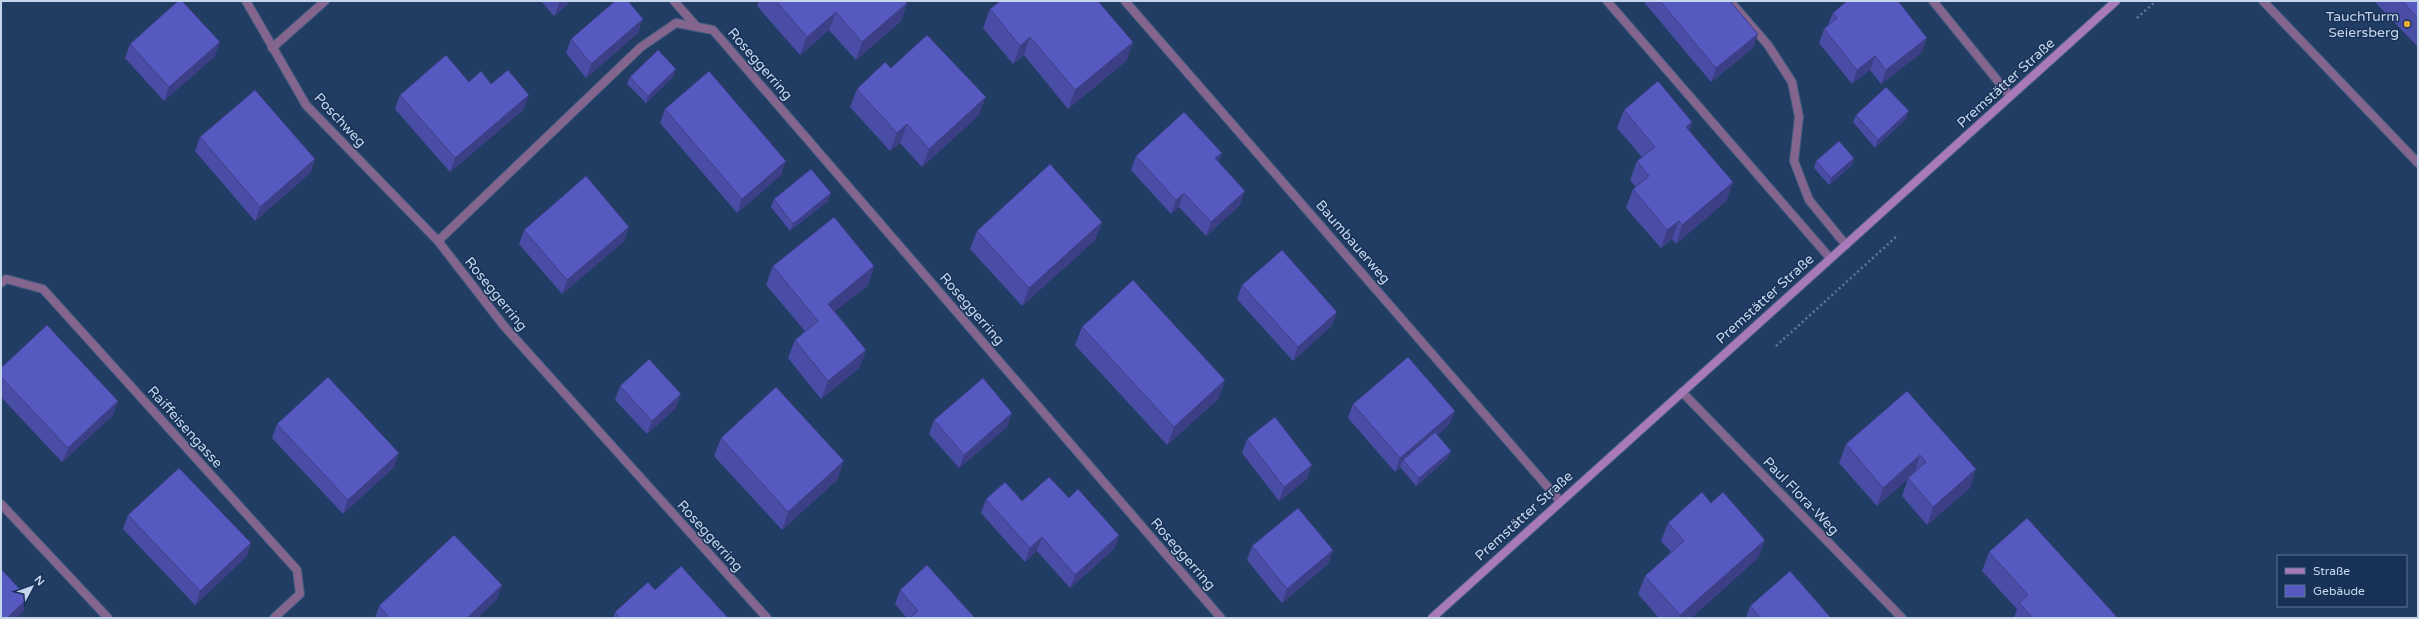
<svg xmlns="http://www.w3.org/2000/svg" width="2419" height="619" font-family="'Varela Round',sans-serif">
<style>
.lines{fill:none;stroke-linecap:round;stroke-linejoin:round}
.service-casing{stroke:#425b7e;stroke-width:10}
.minor-casing{stroke:#425b7e;stroke-width:10}
.secondary-casing{stroke:#425b7e;stroke-width:10}
.path{stroke:#617898;stroke-width:2.5;stroke-dasharray:2 3;stroke-linecap:butt}
.service{stroke:#83658d;stroke-width:8}
.minor{stroke:#83658d;stroke-width:8}
.secondary{stroke:#a97ab9;stroke-width:8}
.wall{fill:#4a4da5}
.shaded-wall{fill:#3c3f86}
.building{fill:#565ac0;stroke:#3c3f86}
.poi-dot{fill:#eaaa38;stroke:#183257;stroke-width:1.5}
.labels{text-anchor:middle;dominant-baseline:central;stroke-width:3;stroke-linejoin:round;paint-order:stroke}
.poi-label{font-size:14px;fill:#c4d5ec;stroke:#183257;text-anchor:end}
.street-label{font-size:14px;fill:#c4d5ec;stroke:#183257}
</style>
<rect width="100%" height="100%" fill="#223d63"/>
<g class="lines">
<defs>
<path id="service" d="M246,1L306,105L438,241
M674,1L697,27
M1125,1L1560,501
M1607,1L1830,258
M1730,1L1768,45L1792,82L1799,117L1794,161L1809,200L1846,245
M2263,1L2418,163
M272,48L325,1"/>
<path id="minor" d="M1933,1L2010,96
M1,283L6,279L43,289L297,570L300,594L274,618
M1682,392L1902,618
M1,504L108,618
M767,618L504,326L438,241L641,47L676,23L713,30L1221,618"/>
<path id="secondary" d="M1432,618L2116,1"/>
</defs>
<use href="#service" class="service-casing"/>
<use href="#minor" class="minor-casing"/>
<use href="#secondary" class="secondary-casing"/>
<path class="path" d="M2137,18L2156,1
M1776,346L1897,236"/>
<use href="#service" class="service"/>
<use href="#minor" class="minor"/>
<use href="#secondary" class="secondary"/>
</g>
<path class="wall" d="M541,1H571L554,16Z
M759,1H906L907,3L901,21L856,60L829,30L800,55L757,6Z
M1644,1H1730L1753,48L1711,82L1644,2Z
M2374,1H2418V47Z
M990,9L1133,42L1126,61L1068,109L1024,55L1013,64L983,28Z
M1833,13L1922,52L1881,84L1870,70L1852,84L1819,43L1824,29L1828,25Z
M638,33L586,78L566,53L571,39Z
M130,44L215,56L164,101L125,58Z
M891,68L979,115L922,167L900,143L890,151L850,107L857,89Z
M630,77H673L646,103L627,84Z
M469,82L491,84L524,109L450,172L395,109L400,95Z
M665,109L781,175L737,213L660,123Z
M1624,110L1692,122L1689,131L1733,182L1726,201L1676,244L1672,239L1661,248L1626,208L1633,189L1636,187L1630,180L1637,161L1642,157L1617,128Z
M1856,115L1906,119L1875,148L1853,122Z
M200,137L315,159L310,173L255,221L195,151Z
M1222,153L1218,162L1240,205L1206,236L1179,207L1171,214L1131,170L1136,156Z
M1854,158L1852,165L1829,185L1814,168L1816,161Z
M774,199L828,201L790,231L771,207Z
M1102,222L1095,240L1022,306L970,249L977,231Z
M524,230L624,241L562,294L519,244Z
M773,266H874L868,285L835,311L866,350L859,368L821,399L788,358L795,340L805,331L766,285Z
M1242,285L1337,312L1332,325L1293,361L1237,299Z
M1082,327L1225,380L1218,399L1167,445L1075,345Z
M1,368L118,401L113,415L62,462L1,397Z
M620,386L676,408L647,434L615,400Z
M1907,391L1970,488L1927,525L1902,496L1908,479L1877,506L1839,463L1846,444Z
M1353,404L1449,425L1437,435L1451,451L1448,458L1416,486L1400,467L1395,472L1348,418Z
M934,420L1007,427L959,468L929,434Z
M277,424L394,467L343,514L272,438Z
M721,438L837,480L782,530L714,456Z
M1247,439L1307,479L1279,501L1242,453Z
M1069,498L1119,535L1114,549L1070,588L1037,551L1025,562L981,513L986,499L1022,501Z
M128,515L251,543L246,557L195,605L123,529Z
M1668,523L1758,558L1691,618H1659L1638,594L1645,576L1671,552L1661,541Z
M1252,546L1333,550L1328,564L1282,603L1247,560Z
M1989,552L2116,616L2115,618H2014L2017,609L1982,571Z
M502,585L497,599L477,618H375L379,606Z
M900,590L975,618H907L895,604Z
M1750,606L1831,618H1746Z
M615,612L621,618H613Z"/>
<path class="shaded-wall" d="M560,1H571L554,16Z
M907,3L901,21L856,60L862,42Z
M836,12L829,30L800,55L807,37Z
M643,19L638,33L586,78L591,64Z
M1758,34L1753,48L1711,82L1716,68Z
M1030,37L1024,55L1013,64L1020,46Z
M1927,38L1922,52L1881,84L1886,70Z
M220,42L215,56L164,101L169,87Z
M1133,42L1126,61L1068,109L1075,90Z
M1875,56L1870,70L1852,84L1857,70Z
M676,69L673,77L646,103L648,96Z
M529,95L524,109L450,172L455,158Z
M986,97L979,115L922,167L929,149Z
M1909,111L1906,119L1875,148L1878,140Z
M1692,122L1686,141V127Z
M907,124L900,143L890,151L897,133Z
M1222,153L1216,167L1215,158Z
M1854,158L1852,165L1829,185L1831,178Z
M315,159L310,173L255,221L260,207Z
M786,161L781,175L737,213L742,199Z
M1733,182L1726,201L1676,244L1682,225Z
M1245,191L1240,205L1206,236L1211,222Z
M831,193L828,201L790,231L793,224Z
M1184,193L1179,207L1171,214L1176,200Z
M1679,221L1672,239L1661,248L1667,230Z
M1102,222L1095,240L1022,306L1029,288Z
M629,227L624,241L562,294L567,280Z
M874,266L868,285L822,322L828,304Z
M1337,312L1332,325L1293,361L1298,347Z
M866,350L859,368L821,399L828,381Z
M1225,380L1218,399L1167,445L1174,427Z
M681,394L676,408L647,434L652,421Z
M118,401L113,415L62,462L68,448Z
M1455,411L1449,425L1406,463L1403,460L1400,467L1395,472L1400,458Z
M1012,413L1007,427L959,468L964,455Z
M1451,451L1448,458L1416,486L1419,478Z
M399,453L394,467L343,514L348,500Z
M1920,455L1914,474L1877,506L1883,488Z
M844,461L837,480L782,530L788,512Z
M1312,465L1307,479L1279,501L1284,487Z
M1976,469L1970,488L1927,525L1933,507Z
M1119,535L1114,549L1070,588L1075,575Z
M1042,537L1037,551L1025,562L1030,548Z
M1765,540L1758,558L1691,618H1679L1680,615Z
M251,543L246,557L195,605L200,591Z
M1333,550L1328,564L1282,603L1287,589Z
M502,585L497,599L477,618H467Z
M28,598L23,612L16,618H7Z"/>
<path class="building" d="M178,1H182L220,42L169,87L130,44Z
M615,1H628L643,19L591,64L571,39Z
M776,1H906L907,3L862,42L836,12L807,37Z
M1000,1H1098L1133,42L1075,90L1030,37L1020,46L990,9Z
M1660,1H1730L1758,34L1716,68Z
M1847,1H1898L1927,38L1886,70L1875,56L1857,70L1824,29L1837,18L1833,13Z
M2402,1H2418V18Z
M927,35L986,97L929,149L907,124L897,133L857,89L885,62L891,68Z
M658,50L676,69L648,96L630,77Z
M446,55L469,82L481,71L491,84L508,70L529,95L455,158L400,95Z
M709,71L786,161L742,199L665,109Z
M1658,81L1692,122L1686,127L1733,182L1682,225L1679,221L1667,230L1633,189L1649,176L1637,161L1655,147L1624,110Z
M1886,87L1909,111L1878,140L1856,115Z
M255,90L315,159L260,207L200,137Z
M1184,112L1222,153L1215,158L1245,191L1211,222L1184,193L1176,200L1136,156Z
M1839,141L1854,158L1831,178L1816,161Z
M1050,164L1102,222L1029,288L977,231Z
M811,169L831,193L793,224L774,199Z
M586,176L629,227L567,280L524,230Z
M834,217L874,266L828,304L866,350L828,381L795,340L818,321L773,266Z
M1282,250L1337,312L1298,347L1242,285Z
M1133,280L1225,380L1174,427L1082,327Z
M47,325L118,401L68,448L1,377V368Z
M1408,357L1455,411L1400,458L1353,404Z
M649,359L681,394L652,421L620,386Z
M328,377L399,453L348,500L277,424Z
M983,378L1012,413L964,455L934,420Z
M776,387L844,461L788,512L721,438Z
M1907,391L1976,469L1933,507L1908,478L1926,462L1920,455L1883,488L1846,444Z
M1275,417L1312,465L1284,487L1247,439Z
M1435,432L1451,451L1419,478L1403,460Z
M179,468L251,543L200,591L128,515Z
M1049,477L1069,498L1078,489L1119,535L1075,575L1042,537L1030,548L986,499L1005,482L1022,501Z
M1702,492L1711,503L1723,492L1765,540L1680,615L1645,576L1684,541L1668,523Z
M1298,508L1333,550L1287,589L1252,546Z
M2027,518L2116,616L2114,618H2033L2019,603L2028,595L1989,552Z
M454,535L502,585L467,618H390L379,606Z
M927,565L975,618H910L918,611L900,590Z
M681,566L728,618H621L615,612L648,582L655,590Z
M1,569L28,598L7,618H1Z
M1790,571L1831,618H1761L1750,606Z"/>
<circle class="poi-dot" cx="2407" cy="24" r="4"/>
<g class="labels">
<g class="poi-label">
<text x="2399" y="16">TauchTurm<tspan x="2399" dy="16">Seiersberg</tspan></text>
</g>
<g class="street-label">
<text transform="translate(760 64) rotate(49)">Roseggerring</text>
<text transform="translate(2006 83) rotate(-42)">Premstätter Straße</text>
<text transform="translate(340 120) rotate(47)">Poschweg</text>
<text transform="translate(1353 242) rotate(49)">Baumbauerweg</text>
<text transform="translate(496 294) rotate(51)">Roseggerring</text>
<text transform="translate(1765 299) rotate(-42)">Premstätter Straße</text>
<text transform="translate(972 309) rotate(49)">Roseggerring</text>
<text transform="translate(185 427) rotate(48)">Raiffeisengasse</text>
<text transform="translate(1801 496) rotate(46)">Paul Flora-Weg</text>
<text transform="translate(1524 516) rotate(-42)">Premstätter Straße</text>
<text transform="translate(710 536) rotate(48)">Roseggerring</text>
<text transform="translate(1183 554) rotate(49)">Roseggerring</text>
</g>
</g>
<rect width="2419" height="619" fill="none" stroke="#c4d5ec" stroke-width="4"/>
<rect x="2277" y="555" width="130" height="52" fill="#183257" stroke="#5d7393"/>
<rect x="2285" y="568" width="20" height="6" fill="#a97ab9" stroke="#5d7393"/>
<text x="2313" y="575" font-size="12" fill="#c4d5ec">Straße</text>
<rect x="2285" y="585" width="20" height="12" fill="#565ac0" stroke="#5d7393"/>
<text x="2313" y="595" font-size="12" fill="#c4d5ec">Gebäude</text>
<g transform="translate(32 587) rotate(49)" stroke="#183257" stroke-width="3" paint-order="stroke">
<path d="M0-3L7 15L0 10L-7 15Z" fill="#c4d5ec"/>
<text y="-6" font-size="11" font-weight="bold" text-anchor="middle" fill="#c4d5ec">N</text>
</g>
</svg>
